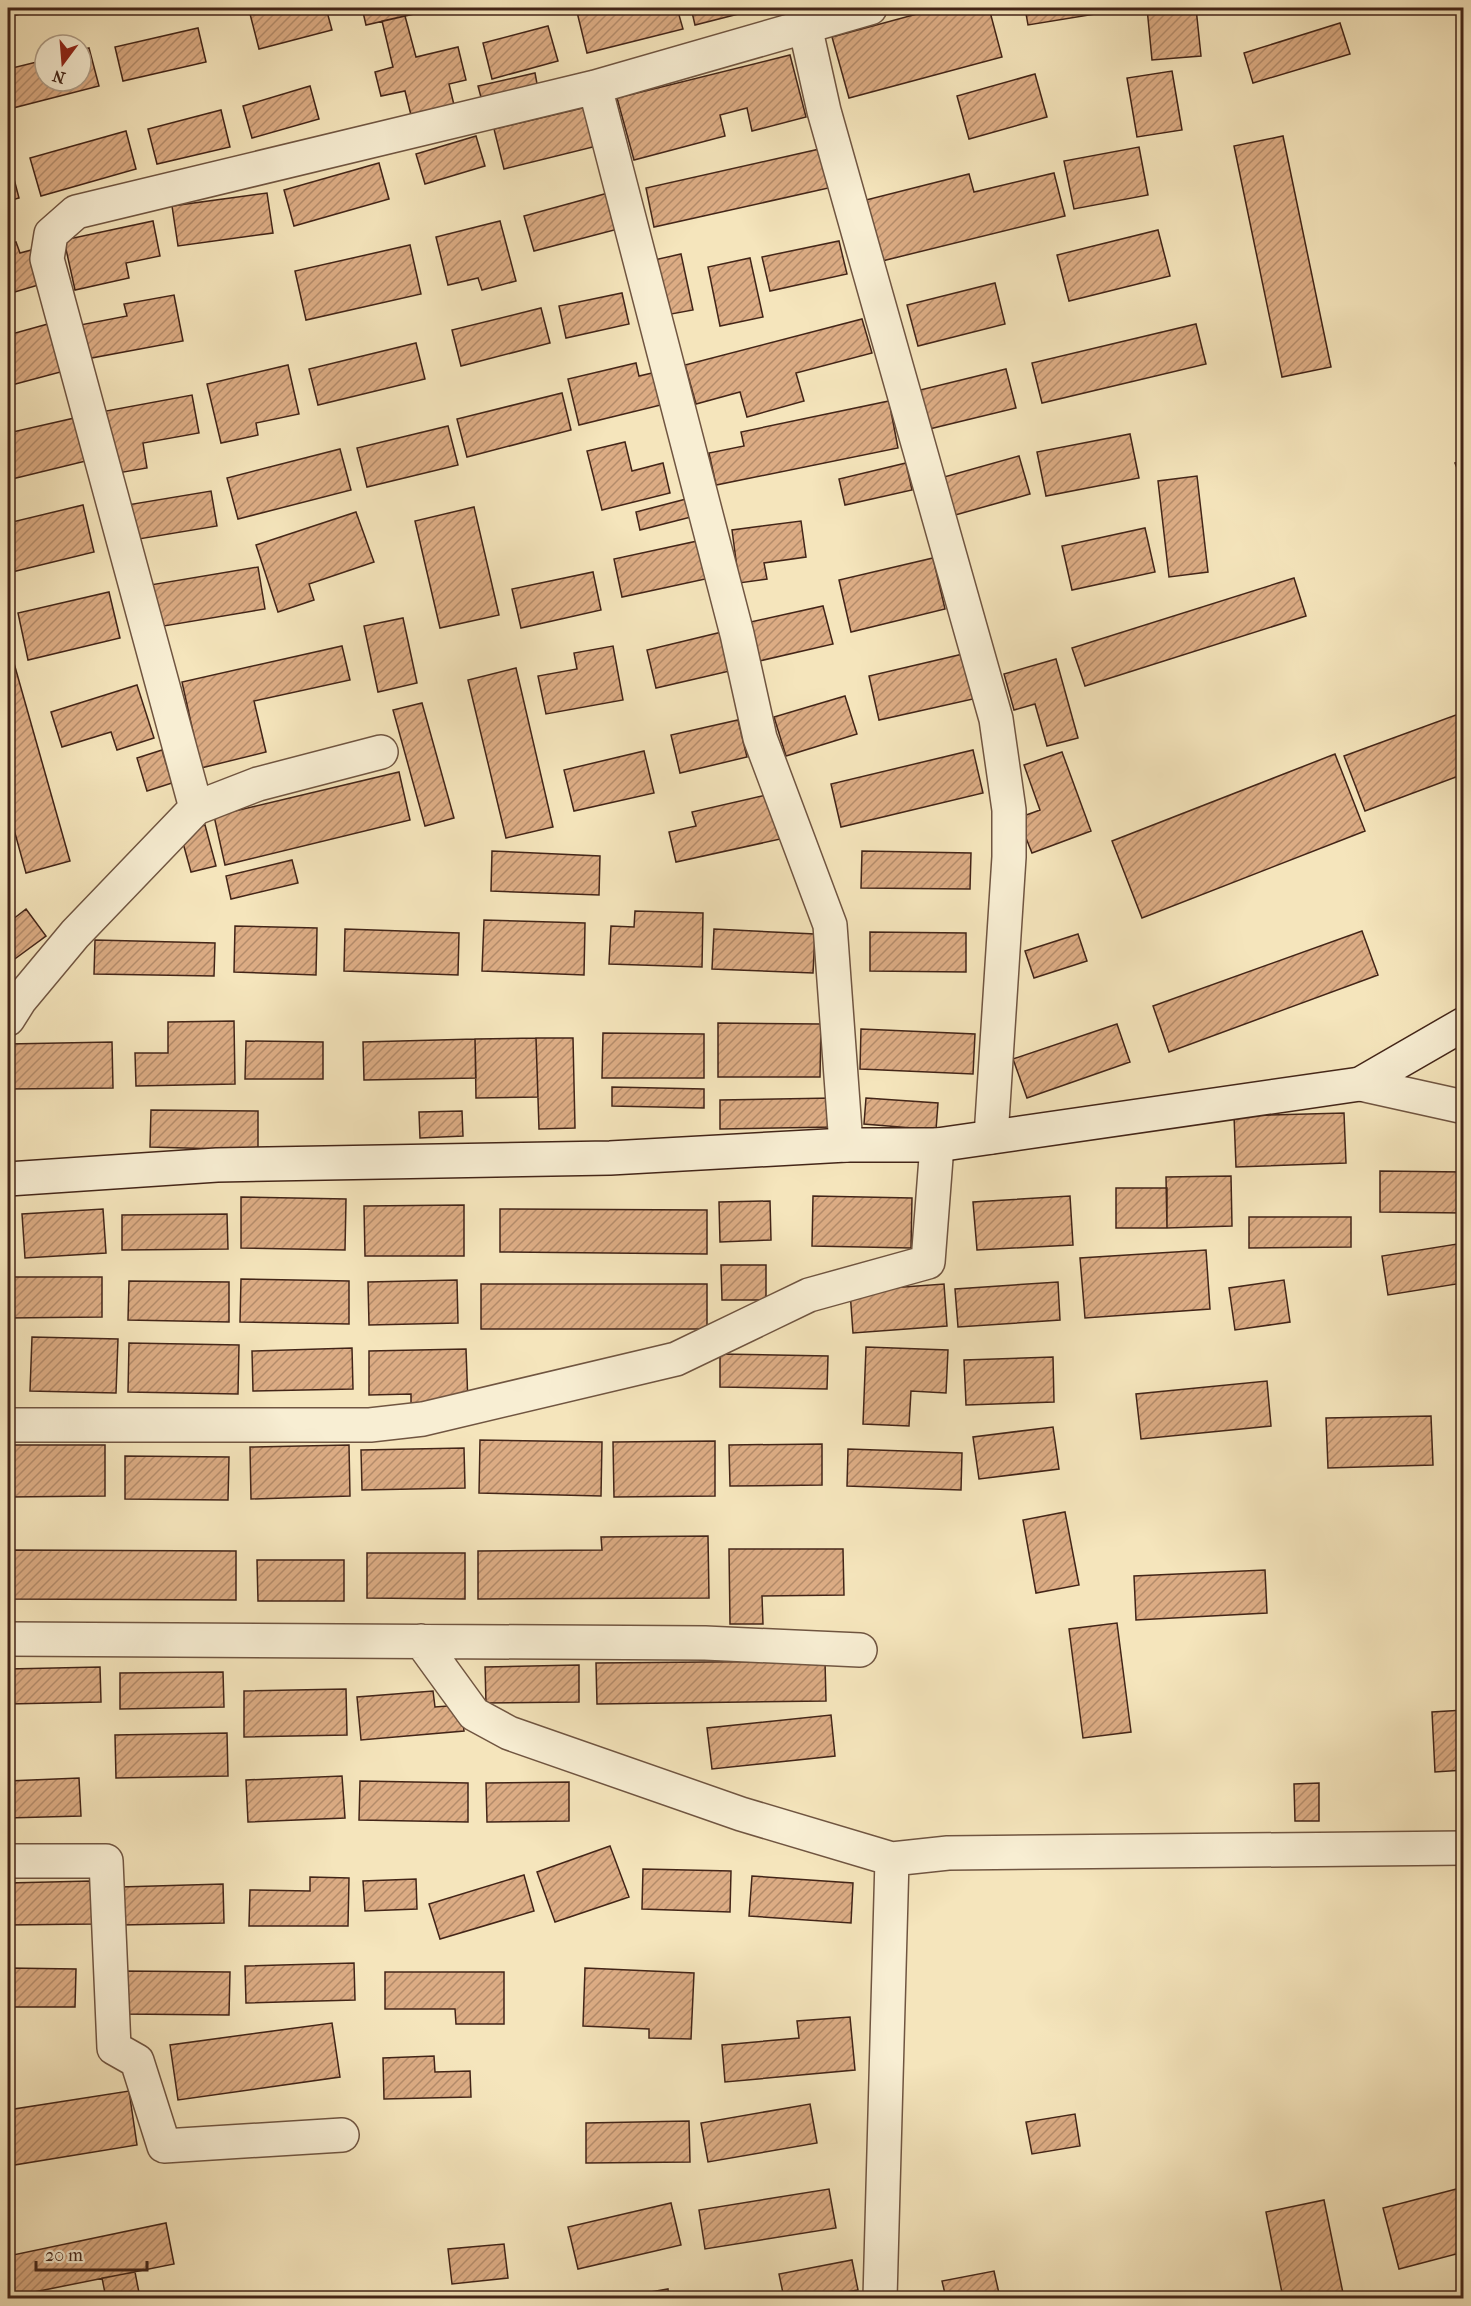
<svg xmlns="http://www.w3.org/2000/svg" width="1471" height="2306" font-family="'IM FELL French Canon',serif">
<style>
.building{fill:url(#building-hatch);stroke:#432518;stroke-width:1.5}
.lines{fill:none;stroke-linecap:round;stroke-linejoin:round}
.street-casing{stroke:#705541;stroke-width:36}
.secondary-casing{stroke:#432518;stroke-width:36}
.street{stroke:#f8eed3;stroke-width:33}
.secondary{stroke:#f8eed3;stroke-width:33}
</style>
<defs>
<pattern id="building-hatch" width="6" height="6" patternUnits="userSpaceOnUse" patternTransform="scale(1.5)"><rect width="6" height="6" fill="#dcac84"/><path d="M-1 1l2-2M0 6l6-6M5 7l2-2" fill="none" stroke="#b48c6b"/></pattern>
</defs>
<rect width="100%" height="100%" fill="#f5e5bc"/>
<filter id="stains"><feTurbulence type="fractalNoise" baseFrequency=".00333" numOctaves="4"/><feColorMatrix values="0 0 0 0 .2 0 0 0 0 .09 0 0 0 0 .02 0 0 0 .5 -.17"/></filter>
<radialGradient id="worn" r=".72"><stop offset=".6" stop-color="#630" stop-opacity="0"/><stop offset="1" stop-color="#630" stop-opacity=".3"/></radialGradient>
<path class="building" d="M9,8H47L11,16Z
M260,8H326L332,30L259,49L249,10Z
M362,8H440L366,25Z
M509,8H539L510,14Z
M576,8H677L683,29L587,53Z
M691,8H762L695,25Z
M939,8H989L1002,57L849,98L832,37Z
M1025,8H1132L1028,25Z
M1147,8H1196L1201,56L1152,60Z
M405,16L416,57L458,47L466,80L449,84L454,105L411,115L405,91L381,96L375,72L393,67L382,21Z
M1340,23L1350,54L1253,83L1244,53Z
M548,26L558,61L492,79L483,43Z
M198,28L206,62L123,81L115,47Z
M89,48L99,86L13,108L8,85V69L45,60V81H81V50Z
M790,55L806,117L752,131L747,108L720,115L725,136L634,160L617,98Z
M1172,71L1182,130L1137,137L1127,78Z
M535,73L538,89L482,101L478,86Z
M1035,74L1047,117L969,139L957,96Z
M310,86L319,119L252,138L243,106Z
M591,106L601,145L504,169L494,129Z
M221,110L230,147L157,164L148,129Z
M126,131L136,169L41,196L30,158Z
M476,136L485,166L425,184L416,154Z
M1283,136L1331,367L1282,377L1234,146Z
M1139,147L1148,195L1074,209L1064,161Z
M824,148L833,187L654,227L646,188Z
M9,160L19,198L8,201V161Z
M379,163L389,199L294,226L284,190Z
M1054,173L1065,216L882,261L866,200L969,174L974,192Z
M267,193L273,233L178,246L172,206Z
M608,193L618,229L534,251L524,216Z
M153,221L160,256L126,263L129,278L75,290L64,240Z
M500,221L516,281L482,290L478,278L448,285L436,237Z
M1158,230L1170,276L1069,301L1057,255Z
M839,241L847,274L770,291L762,257Z
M16,242L20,253L35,249L45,283L8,294V244Z
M410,245L421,294L306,320L295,271Z
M681,254L693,310L666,315L654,260Z
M750,258L763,317L720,326L708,267Z
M995,283L1005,324L918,346L907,305Z
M622,293L629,324L566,338L559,306Z
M174,295L183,341L86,359L80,325L127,316L124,304Z
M541,308L550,343L461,366L452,330Z
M862,319L872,353L796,373L804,401L747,417L740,392L696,404L685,365Z
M55,322L68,370L8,386V335Z
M1196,324L1206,364L1042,403L1032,363Z
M416,343L425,379L318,405L309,369Z
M636,363L639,376L661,371L669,403L579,425L568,379Z
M288,365L299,414L256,423L258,435L221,443L207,384Z
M1006,369L1016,408L921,431L912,392Z
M562,393L571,430L467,457L457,419Z
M192,395L199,433L143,443L147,468L118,473L106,411Z
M889,401L898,448L716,485L709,453L744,446L741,432Z
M79,417L90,460L8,480V433Z
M448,426L458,465L367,487L357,448Z
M1130,434L1139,478L1046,496L1037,452Z
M625,442L632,471L663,463L670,493L602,510L587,451Z
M340,449L351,490L238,519L227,478Z
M1019,456L1030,494L948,517L937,479Z
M1464,460V486L1455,463Z
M906,463L912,490L845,505L839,479Z
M1197,476L1208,572L1169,577L1158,481Z
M211,491L217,526L133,540L127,505Z
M690,498L695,516L640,530L636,512Z
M83,505L94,552L8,573V523Z
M474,507L499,615L440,628L415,521Z
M356,512L374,562L309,584L314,600L278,612L256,545Z
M801,521L806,557L764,563L767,579L739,583L732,530Z
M1145,528L1155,572L1072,590L1062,546Z
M702,540L710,578L622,597L614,559Z
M933,558L945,609L851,632L839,580Z
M258,567L265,609L158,627L150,585Z
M593,572L601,610L521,628L512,589Z
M1294,578L1306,616L1085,686L1072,648Z
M109,592L120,638L28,660L18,613Z
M823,606L833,644L755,662L746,623Z
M403,618L417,683L378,692L364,626Z
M726,631L734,670L656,688L647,650Z
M8,642L70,861L26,873L8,808Z
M342,646L350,680L254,701L266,752L201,768L182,682Z
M613,646L623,700L546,714L538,676L577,669L574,653Z
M963,654L973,699L879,720L869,676Z
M1056,659L1078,738L1047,746L1035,704L1014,710L1004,674Z
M516,668L553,827L506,838L468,680Z
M137,685L154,738L117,750L111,732L62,747L51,712Z
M845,696L857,734L786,756L774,717Z
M422,703L454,818L425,826L393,710Z
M1464,712V774L1365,811L1344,756Z
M738,720L747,757L680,773L671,735Z
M162,750L172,783L147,791L137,758Z
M973,750L983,793L841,827L831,784Z
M644,751L654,793L574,811L564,770Z
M1062,752L1091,831L1032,853L1018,818L1040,810L1024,765Z
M1335,754L1365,831L1142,918L1112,841Z
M399,772L410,820L225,865L214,816Z
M775,793L785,838L676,862L669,832L696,826L692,812Z
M205,825L216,866L191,872L180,832Z
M492,851L600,856L599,895L491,891Z
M862,851L971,853L970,889L861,888Z
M292,860L298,883L231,899L226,876Z
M26,909L46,936L12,961L8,955V923Z
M635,911L703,913L702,967L609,964L611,926L634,927Z
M484,920L585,923L584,975L482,971Z
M235,926L317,928L316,975L234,972Z
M345,929L459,933L458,975L344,971Z
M714,929L815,934L813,973L712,969Z
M1362,931L1378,975L1169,1052L1153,1006Z
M870,932L966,933V972L870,971Z
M1078,934L1087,961L1034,978L1025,951Z
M95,940L215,943L214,976L94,974Z
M234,1021L235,1084L136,1086L135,1053H168V1022Z
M718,1023L821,1024L820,1077H718Z
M1117,1024L1130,1062L1027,1098L1013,1059Z
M861,1029L975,1034L973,1074L860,1069Z
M603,1033L704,1034V1078H602Z
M536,1038L538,1097L476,1098L475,1039Z
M536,1038H573L575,1128L539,1129Z
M475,1039L476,1078L364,1080L363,1042Z
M246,1041L323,1042V1079H245Z
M112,1042L113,1088L8,1089V1044Z
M612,1087L704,1089V1108L612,1106Z
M833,1098L834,1127L720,1129V1100Z
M866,1098L938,1103L936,1130L864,1124Z
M151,1110L258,1111V1150L150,1147Z
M462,1111L463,1136L420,1138L419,1112Z
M1344,1113L1346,1163L1236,1167L1234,1116Z
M1380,1171L1464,1172V1213L1380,1212Z
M1231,1176L1232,1226L1167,1228L1166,1177Z
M1116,1188H1167V1228H1116Z
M813,1196L912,1198L911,1248L812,1246Z
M1070,1196L1073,1245L977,1250L973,1202Z
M241,1197L346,1199L345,1250L241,1248Z
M770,1201L771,1240L720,1242L719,1202Z
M464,1205V1256H365L364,1206Z
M103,1209L106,1253L25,1258L22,1214Z
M500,1209L707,1210V1254L500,1252Z
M227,1214L228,1249L122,1250V1215Z
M1249,1217H1351V1247L1249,1248Z
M1457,1244L1463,1283L1388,1295L1382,1256Z
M1206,1250L1210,1309L1085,1318L1080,1258Z
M721,1265H766V1300H722Z
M8,1277H102V1317L8,1318Z
M241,1279L349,1281V1324L240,1322Z
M457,1280L458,1323L369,1325L368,1282Z
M1284,1280L1290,1322L1235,1330L1229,1288Z
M129,1281L229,1282V1322L128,1320Z
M1058,1282L1060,1320L958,1327L955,1289Z
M481,1284H707V1329H481Z
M944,1284L947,1326L853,1333L850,1291Z
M32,1337L118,1339L116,1393L30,1391Z
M8,1338H13V1386H8Z
M129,1343L239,1345L238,1394L128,1392Z
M866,1347L948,1350L946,1393L911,1391L909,1426L863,1424Z
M352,1348L353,1389L253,1391L252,1351Z
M466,1349L468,1404L411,1405V1394L369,1395V1351Z
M720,1354L828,1356L827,1389L720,1387Z
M1053,1357L1054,1402L966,1405L964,1360Z
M1267,1381L1271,1426L1141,1439L1136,1394Z
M1431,1416L1433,1465L1328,1468L1326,1418Z
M1053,1427L1059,1469L979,1479L973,1437Z
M480,1440L602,1442L601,1496L479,1493Z
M715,1441V1496L614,1497L613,1442Z
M822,1444V1485L730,1486L729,1445Z
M8,1445H105V1496L8,1497Z
M349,1445L350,1496L251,1499L250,1447Z
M464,1448L465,1488L362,1490L361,1450Z
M848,1449L962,1453L961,1490L847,1486Z
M125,1456L229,1457L228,1500L125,1499Z
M1065,1512L1079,1585L1036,1593L1023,1520Z
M708,1536L709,1598L478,1599V1551L602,1550L601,1537Z
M729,1549H843L844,1595L762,1596L763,1624H730Z
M8,1550L236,1551V1600L8,1599Z
M367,1553H465V1599L367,1598Z
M257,1560H344V1601H258Z
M1265,1570L1267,1613L1136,1620L1134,1576Z
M1117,1623L1131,1732L1083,1738L1069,1629Z
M825,1661L826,1701L597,1704L596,1663Z
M579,1665V1702L486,1703L485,1667Z
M100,1667L101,1702L8,1704V1669Z
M223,1672L224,1707L120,1709V1673Z
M346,1689L347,1735L244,1737V1691Z
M433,1691L435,1707L461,1705L464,1731L361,1740L357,1697Z
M1464,1710V1770L1435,1772L1432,1712Z
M831,1715L835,1756L712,1769L707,1728Z
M227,1733L228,1776L116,1778L115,1735Z
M342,1776L345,1818L248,1822L246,1780Z
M79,1778L81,1816L8,1818V1781Z
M360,1781L468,1783V1822L359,1820Z
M569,1782V1821L487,1822L486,1783Z
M1319,1783V1821H1295L1294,1784Z
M610,1846L629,1897L555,1922L537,1872Z
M643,1869L731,1871L730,1912L642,1909Z
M524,1875L534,1911L440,1939L429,1904Z
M752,1876L853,1883L851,1923L749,1916Z
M310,1877L349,1878L348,1926H249L250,1890L310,1891Z
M416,1879L417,1909L365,1911L363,1881Z
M91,1881L92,1924L8,1925V1883Z
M223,1884L224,1923L121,1925L120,1887Z
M354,1963L355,2000L246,2003L245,1966Z
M8,1968L76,1969L75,2007H8Z
M585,1968L694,1973L691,2039L649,2038V2029L583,2026Z
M122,1971L230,1972L229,2015L122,2014Z
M385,1972H504V2024H456L455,2009H385Z
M850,2017L855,2070L725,2082L722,2045L799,2038L797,2021Z
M332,2023L340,2077L178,2100L170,2045Z
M434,2056L435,2072L470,2071L471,2097L384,2099L383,2058Z
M129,2091L137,2145L8,2166V2110Z
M810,2104L817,2143L708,2162L701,2123Z
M1075,2114L1080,2146L1032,2154L1026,2122Z
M689,2121L690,2162L586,2163V2123Z
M1464,2187V2252L1399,2269L1383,2208Z
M829,2189L836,2228L705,2249L699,2210Z
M1324,2200L1344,2298H1283L1266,2212Z
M671,2203L681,2245L578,2269L568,2227Z
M166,2223L174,2264L14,2296L8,2256Z
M504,2244L508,2278L452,2284L448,2249Z
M852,2260L858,2290L810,2298H784L779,2274Z
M994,2271L1000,2298H946L942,2281Z
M135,2272L140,2298H106L102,2278Z
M668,2289L669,2298H617Z"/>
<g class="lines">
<defs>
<path id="street" d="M805,26L824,111L996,719L1009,810V857L991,1137
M595,87L737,634L760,738L830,925L846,1145
M196,808L47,259L51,234L76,212L595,87L870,8
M8,1019L20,1000L75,934L196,808L258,784L381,752
M1360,1084L1464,1107
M8,1425H370L423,1419L676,1359L809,1295L928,1262L937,1145
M8,1639L705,1643L860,1650
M421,1641L474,1714L509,1733L741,1814L892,1859L948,1853L1464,1848
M8,1861H106L114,2048L137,2061L164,2146L342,2135
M880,2298L892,1859"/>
<path id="secondary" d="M8,1179L217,1165L610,1158L846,1145H937L1360,1084L1464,1024"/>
</defs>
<use href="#street" class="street-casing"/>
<use href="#secondary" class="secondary-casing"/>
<use href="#street" class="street"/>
<use href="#secondary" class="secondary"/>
</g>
<rect width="1471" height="2306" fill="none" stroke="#f5e5bc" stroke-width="30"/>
<rect x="9" y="9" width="1453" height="2288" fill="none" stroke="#432518" stroke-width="3"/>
<rect x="15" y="15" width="1441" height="2276" fill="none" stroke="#432518" stroke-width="1.5"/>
<g transform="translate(63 63) rotate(196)"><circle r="28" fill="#f8eed3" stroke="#b09e88" stroke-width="1.5"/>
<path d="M0-4.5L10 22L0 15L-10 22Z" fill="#8f2418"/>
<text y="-9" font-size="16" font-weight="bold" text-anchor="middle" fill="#432518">N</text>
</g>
<path d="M36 2261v9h111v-9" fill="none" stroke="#432518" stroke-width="3"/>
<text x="45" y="2261" font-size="18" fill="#432518" stroke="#f8eed3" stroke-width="4.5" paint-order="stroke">20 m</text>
<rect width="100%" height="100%" filter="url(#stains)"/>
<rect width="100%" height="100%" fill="url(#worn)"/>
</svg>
